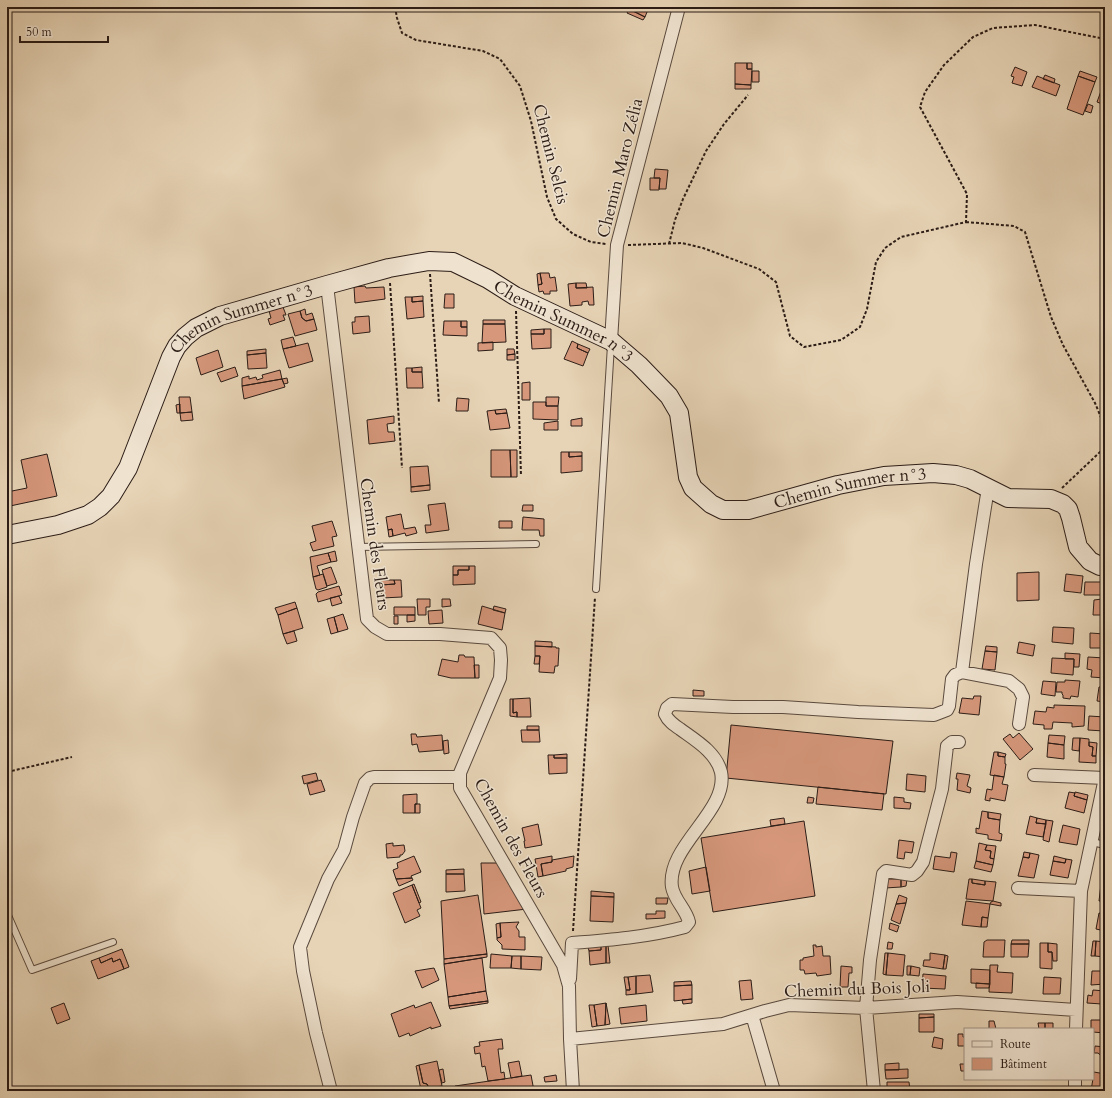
<svg xmlns="http://www.w3.org/2000/svg" width="1112" height="1098" font-family="Cardo,serif">
<style>
.building{fill:#d6977b;stroke:#2b1c16}
.lines{fill:none;stroke-linecap:round;stroke-linejoin:round}
.lane-casing{stroke:#5a4a3e;stroke-width:8}
.street-casing{stroke:#5a4a3e;stroke-width:14}
.secondary-casing{stroke:#2b1c16;stroke-width:20}
.path{stroke:#2b1c16;stroke-width:2;stroke-dasharray:3 2;stroke-linecap:butt}
.lane{stroke:#efe3d0;stroke-width:6}
.street{stroke:#efe3d0;stroke-width:12}
.secondary{stroke:#efe3d0;stroke-width:18}
.labels{text-anchor:middle;dominant-baseline:central;stroke-width:3;stroke-linejoin:round;paint-order:stroke}
.street-label{font-size:17px;fill:#2b1c16;stroke:#efe3d0}
</style>
<rect width="100%" height="100%" fill="#e7d4b6"/>
<filter id="stains"><feTurbulence type="fractalNoise" baseFrequency=".005" numOctaves="4"/><feColorMatrix values="0 0 0 0 .2 0 0 0 0 .09 0 0 0 0 .02 0 0 0 .5 -.17"/></filter>
<radialGradient id="worn" r=".72"><stop offset=".6" stop-color="#630" stop-opacity="0"/><stop offset="1" stop-color="#630" stop-opacity=".3"/></radialGradient>
<path class="building" d="M630,7H649L645,17L629,9Z
M1045,7H1063L1062,11Z
M629,9L645,17L643,20L627,13Z
M735,63H747V69H752L751,85L735,84Z
M747,63H752V69H747Z
M1015,67L1027,72L1022,86L1012,83L1014,77L1011,76Z
M752,71H759V82H752Z
M1080,71L1097,77L1095,82L1078,76Z
M1045,75L1055,79L1054,83L1043,79Z
M1037,76L1060,85L1056,96L1032,87Z
M1078,76L1095,82L1083,115L1067,109Z
M735,84L751,85V89H735Z
M1101,91L1105,93V105L1097,102Z
M1088,104L1093,106L1091,113L1085,111Z
M655,169L668,170L666,189H659L660,178H654Z
M650,178H660L659,190H650Z
M540,273H549L550,278L555,277L557,291H550V294H544L543,291L539,292L538,285L542,284Z
M540,273L542,284L538,285L537,274Z
M576,283V288L593,287L594,305H589L588,301L582,302V305L570,306L568,284Z
M576,283H586L587,288H576Z
M365,286L366,288L384,287L385,299L355,303L354,287Z
M445,294H454V308H444Z
M423,296V301L412,302V297Z
M405,297H412V302L423,301L424,317L407,319Z
M283,307L286,315H283L285,320L270,325L268,319L271,318L269,311Z
M305,309L306,315L312,313L314,319L306,321L302,318L300,311Z
M300,311L302,318L306,321L314,319L317,330L295,336L288,314Z
M369,316L370,332L353,334L352,322H355V317Z
M483,320H505V324H483Z
M444,321H461V327H467V336L443,335Z
M461,321H467V327H461Z
M483,324H505L506,342L482,343Z
M544,329V334H531V330Z
M544,329H551V348L532,349L531,334H544Z
M293,337L296,346L283,349L281,340Z
M572,341L578,344L577,348L588,353L583,366L564,359Z
M493,342V350L478,351V343Z
M308,343L313,361L289,368L283,349Z
M578,344L590,349L588,353L577,348Z
M266,349V353L247,355V351Z
M507,349H514L515,354L507,355Z
M218,350L223,367L201,375L196,358Z
M266,353L267,368L248,369L247,355Z
M515,354V360H507V355Z
M235,367L238,376L221,382L217,373Z
M422,367V372H412V368Z
M406,368H412V372H422L423,388H407Z
M280,370L282,379L242,386V378L249,376V379L256,377L257,380L263,378L262,375Z
M287,378L288,383L284,384L282,379Z
M282,379L285,387L244,399L242,386Z
M530,382V400H522V383Z
M179,397H190L192,412L180,413Z
M546,397H559L558,406H546Z
M457,398L469,399L468,411H456Z
M533,402H546V406H558V420L533,419Z
M180,404V413H177L176,405Z
M506,409L507,413L496,414L495,410Z
M495,410L496,414L507,413L510,428L490,430L487,411Z
M192,412L193,420L181,421L180,413Z
M394,416V423L387,424L388,432H394L395,441L369,444L367,420Z
M582,418V426H571V420Z
M558,421V430H544V423Z
M491,450H510L511,477H491Z
M510,450H517V477H511Z
M561,452H569V457L582,456V471L561,473Z
M569,452H582V456L569,457Z
M47,454L57,496L10,506L7,492L27,488L21,460Z
M428,466L430,485L411,487L410,467Z
M430,485V490L411,492V487Z
M445,503L449,530L426,533L425,525H431L428,505Z
M523,505H533V511H522Z
M401,514L404,529L415,527L417,533L406,536L405,533L393,536L392,529L388,530L386,517Z
M523,517L544,519V536H540L539,530H522Z
M332,521L337,536L332,537L334,546L313,551L310,543L316,541L312,526Z
M499,521H512V528H499Z
M392,529L393,536L389,537L388,530Z
M335,551L337,561L331,562L328,553Z
M328,553L331,562L317,566L320,575L313,577L310,557Z
M453,566H469V570H458V575H453Z
M469,566H475V584L453,585V575H458V570H469Z
M331,567L337,583L327,586L322,570Z
M1039,572V600L1017,601V573Z
M323,574L327,587L318,590L316,589L313,577Z
M1066,574L1083,576L1081,593L1064,591Z
M381,580H394L395,584L381,585Z
M394,580H401L402,597L382,598L381,585L395,584Z
M1085,582H1105V595H1084Z
M339,586L342,595L318,602L316,594L318,592Z
M339,596L342,603L332,606L330,598Z
M417,599H430V607H426V615H418Z
M442,599H450L451,606L442,607Z
M1102,599V604H1105V615H1093L1094,600Z
M295,602L297,608L278,615L275,608Z
M482,606L505,613L502,630L478,624Z
M494,606L506,609L505,613L493,610Z
M394,607H415V615H394Z
M297,608L303,628L283,634L278,615Z
M442,610L443,623L429,624L428,611Z
M343,614L348,629L338,632L334,617Z
M407,615H415V621L407,622Z
M394,616H398V624H394Z
M334,617L338,632L331,634L327,619Z
M1053,627L1074,628L1073,644L1052,642Z
M294,631L297,641L287,644L283,634Z
M1090,633L1105,634V648H1090Z
M535,641L552,642V647L535,646Z
M1019,642L1035,645L1033,656L1017,653Z
M535,646L556,647V648H559L558,666H555L554,673L539,672L540,656H535Z
M986,646L997,647V652L985,651Z
M985,651L997,652L995,670L982,669Z
M1065,653L1080,654L1079,667H1074V659H1065Z
M459,655H464L465,657H474L475,678H451L438,675L442,659L458,662Z
M535,656H540L539,664H534Z
M1088,657L1105,658V678L1091,677L1092,670L1087,669Z
M1052,658L1074,659L1073,675L1051,673Z
M474,665H479V678H475Z
M1065,680L1080,681L1078,697L1071,696L1070,699L1063,698V695L1062,694V692H1056L1057,682H1065Z
M1043,681L1056,682L1055,696L1041,694Z
M1099,687H1105V702L1097,701Z
M693,690L704,691V696H693Z
M974,696H981L979,715L959,713L962,698L973,699Z
M530,698L531,717H517V712L513,713V699Z
M510,699H513V713L517,712V717L510,716Z
M1054,705L1085,706L1084,726L1072,727V723L1053,722L1052,729H1044V725L1033,724L1035,711L1046,712L1047,707L1054,708Z
M1089,716L1105,717L1104,731L1088,730Z
M731,725L893,741L886,794L726,778Z
M527,726H539V730H527Z
M521,730H539L540,742H522Z
M1019,733L1033,749L1020,760L1003,739L1010,734L1013,738Z
M411,734H416L417,737L442,735L443,750L419,752L417,744L412,745Z
M1049,735L1065,736L1064,745L1048,743Z
M1073,738H1080L1079,751L1072,750Z
M1080,738L1089,739V746L1093,747L1092,756H1096V763L1079,762Z
M448,740L449,753L444,754L443,741Z
M1089,742L1097,743L1096,756H1092L1093,747L1089,746Z
M1048,743L1064,745V759L1047,757Z
M994,752H998V756L1005,757V764H1006L1004,777L990,775Z
M998,752L1006,754L1005,757L998,756Z
M567,754V758H554V755Z
M548,755H554V758H567V773L549,774Z
M316,773L318,780L304,784L302,776Z
M957,773L970,775L967,786L971,788L970,793L957,790L958,779H956Z
M907,774L926,776L925,792L906,790Z
M994,775L1004,777L1002,784L1008,785L1005,801L990,798V801L985,800L987,789L992,790Z
M321,780L325,791L310,795L307,784Z
M818,787L884,794L882,810L816,804Z
M1069,792L1075,793L1074,796L1087,800L1084,813L1065,808Z
M1075,792L1088,795L1087,800L1074,796Z
M417,794V804H415V813H403V795Z
M808,797L814,798L813,803H807Z
M894,797L904,798V802L911,803L910,809L894,808Z
M415,804H420V813H415Z
M982,811L988,812V818L1000,820L999,833L1002,834L1001,841L988,839V835L976,833V828L979,829Z
M988,812L1001,814L1000,820L988,818Z
M1030,816L1037,818L1036,823L1046,824L1043,837L1026,834Z
M784,818L785,824L771,826L770,820Z
M1037,818L1046,820V824L1036,823Z
M1046,820L1053,821L1049,842L1043,840Z
M804,821L815,896L713,912L701,838Z
M538,824L542,845L525,848L524,841H525L522,828Z
M1063,825L1080,829L1077,845L1059,842Z
M899,840L914,842L912,853L905,852L904,859L897,858Z
M393,843V846L404,845L405,851L402,855H400V857L387,858L386,844Z
M979,843L987,845L985,850L991,851L990,858L994,859L993,865L976,861Z
M987,845L996,846L994,859L990,858L991,851L985,850Z
M951,852L957,853L954,872L933,869L935,856L950,858Z
M1024,852L1030,853L1029,858L1023,857Z
M1030,853L1039,855L1034,878L1018,876L1023,857L1029,858Z
M414,856L421,872L411,876L412,878L396,879L393,870L398,868L397,863Z
M552,856V862L541,864L543,876L538,877L535,859Z
M574,856L573,867L566,869V871L543,876L541,864L552,862V860Z
M1054,856L1066,859L1065,863L1053,861Z
M1066,859L1072,860L1068,878L1050,875L1053,861L1065,863Z
M976,861L993,865L991,872L974,868Z
M481,863H499L527,909L484,914Z
M706,867L710,891L692,894L689,871Z
M464,869V874H446V870Z
M446,874H464L465,891L446,892Z
M412,878L413,880L399,886L396,879Z
M886,879H901V887L885,888Z
M901,879H907L906,886L901,887Z
M969,879H972V883L985,885V881L996,882L993,901L966,899Z
M972,879L985,881V885L972,883Z
M414,884L421,902L419,903L412,885Z
M1101,884H1105V901H1099Z
M412,885L421,908L417,910L420,916L405,923L393,893Z
M591,891L614,893V897L591,896Z
M478,895L487,954L444,959L441,901Z
M899,895L907,898L906,903L896,904Z
M591,896L614,897L613,922L590,921Z
M656,898H668L667,904H656Z
M966,901L990,904L988,918L982,917L981,927L962,925Z
M993,901L1001,903V906L990,904L991,902Z
M906,903L900,924L891,920L896,904Z
M656,911H665V918L646,919V914H656Z
M1099,913L1105,914V931L1096,929Z
M982,917L988,918L987,927H981Z
M519,922L516,927L519,931V937H525V950L502,949V945L497,940V938L501,937L500,923Z
M500,923L501,937L497,938L496,924Z
M890,923L899,926L897,932L889,929Z
M987,940H1005L1004,957H983L984,942Z
M1012,940H1029V944H1011Z
M1093,941H1096L1095,956H1091Z
M1096,941L1105,942V957L1095,956Z
M888,942L893,943L892,949H887Z
M1040,943H1048V952H1052V969L1040,968Z
M1048,943L1057,944V961H1053L1052,952H1048Z
M1011,944H1029L1028,957H1011Z
M608,945L610,963H606V946Z
M813,945H816V947L822,946L823,956H830L831,974L817,976L816,973L805,974L804,970H800V960H803V958L814,956Z
M601,946V950L589,951L588,947Z
M601,946H606V963L590,965L589,951L601,950Z
M122,949L129,967L124,969L120,959L113,962L112,958L101,963L99,958Z
M885,953H888L886,975L883,974Z
M888,953L905,955L903,976L886,975Z
M930,953L945,955L943,969L923,966L924,960H930Z
M487,954V957L444,964V959Z
M491,954L512,956L511,968H490Z
M945,955L948,956L946,969H943Z
M512,956H521V969L511,968Z
M521,956L542,957L541,970L521,969Z
M99,958L101,963L112,958L113,962L120,959L124,969L98,979L91,961Z
M482,958L486,991L448,997L444,964Z
M990,965H998L997,972L1013,973L1012,993L989,992Z
M841,966L852,967V973H849L848,987H840Z
M907,966H911L910,975H907Z
M911,966L920,968L919,976L910,975Z
M434,968L439,980L422,988L415,971Z
M971,969L990,970V984L971,983Z
M1105,969V984L1091,985L1092,971H1103Z
M923,974L946,976L945,989L922,988Z
M650,975L653,992L636,994V976Z
M636,976V994L626,995V990H630L628,977Z
M624,977H628L630,990H626Z
M1044,977L1061,978L1060,994H1043Z
M751,980L753,999L741,1000L739,981Z
M691,981L692,985L674,986V982Z
M976,983L990,984L989,988H976Z
M692,985V999L674,1001V986Z
M1093,990L1105,991V997H1103L1102,1004L1087,1003L1088,995L1092,996Z
M486,991L488,1001L449,1006L448,997Z
M692,999V1003L683,1004L682,1000Z
M488,1001V1003L450,1009L449,1006Z
M431,1002L441,1026L431,1029V1027L410,1036L409,1033L399,1037L391,1014L414,1005L415,1008Z
M64,1003L70,1019L57,1024L51,1008Z
M606,1003L605,1025L597,1026L594,1005Z
M606,1003L610,1024L605,1025Z
M589,1005H594L597,1026L592,1027Z
M646,1005L647,1021L621,1024L619,1008Z
M919,1014H934V1017L919,1018Z
M934,1017V1032H919V1018Z
M1091,1020H1105V1033L1093,1032V1029H1091Z
M989,1021H994L996,1029H989Z
M1038,1023H1045V1029H1053H1039Z
M1045,1023H1053V1029H1045Z
M958,1034H963V1037H965V1046H958Z
M934,1037L943,1039L942,1049L932,1047Z
M502,1039L503,1049H498L501,1073L504,1072L505,1079L488,1081L485,1066L482,1067L480,1053L475,1054L474,1047L480,1046L479,1042Z
M1095,1046L1105,1047V1059L1098,1053H1094Z
M437,1061L442,1086L429,1088L427,1084L423,1083L419,1065Z
M519,1061L522,1076L511,1078L508,1063Z
M899,1063V1070H885V1064Z
M960,1064H965V1071H961Z
M419,1065L423,1083L427,1084L429,1088L421,1090L416,1066Z
M443,1069L445,1082L442,1083L439,1070Z
M908,1069V1078L886,1079L885,1070Z
M1094,1072L1105,1074V1091H1091Z
M531,1075L534,1091H456L455,1086Z
M556,1075L557,1081L545,1082L544,1077Z
M887,1082H909L910,1090L887,1091Z"/>
<g class="lines">
<defs>
<path id="lane" d="M357,547L536,544
M596,589L611,345
M1092,842L1105,845
M7,913L32,970L113,942"/>
<path id="street" d="M327,285L367,619L375,627L387,634H440L491,638L500,648L501,660L500,678L460,773V788L563,965L569,986L570,1039L573,1091
M611,341L617,245L679,7
M962,672L976,564L988,488
M1034,775L1105,778
M1018,888L1081,891
M570,979L572,943C610,940 648,937 685,927L689,922C686,909 674,900 672,887C666,846 729,811 721,772C716,752 695,740 680,729C674,725 668,721 665,714L667,708L672,704L733,707H783L858,712L934,715L947,710L949,706L952,679L955,675L962,672L1009,681L1019,689L1023,697L1019,724
M752,1015L774,1091
M1076,1029L1081,891L1105,778
M570,1039L723,1024L765,1011L789,1005L866,1008L957,1002L1076,1010
M331,1091L316,1033L303,971L300,947L328,879L344,850L353,817L365,783L370,778L374,777H460
M874,1091L866,1008L870,960L883,874L886,871L912,875L917,871L923,862L942,789L947,746L952,742H959
M1075,1091V1079"/>
<g id="secondary">
<path id="s1" d="M7,535L58,525L88,515L100,507L111,496L128,468L171,357L177,346L185,337L196,328L220,316L327,285L389,268L429,261L453,262L488,279L515,296L611,341L639,365L669,396L679,413L688,477L693,488L711,504L723,510H748L838,485L884,476L933,473L956,475L970,479L1008,498L1051,499L1063,504L1068,509L1071,518L1078,547L1090,561L1100,566H1105"/>
</g>
</defs>
<use href="#lane" class="lane-casing"/>
<use href="#street" class="street-casing"/>
<use href="#secondary" class="secondary-casing"/>
<path class="path" d="M395,7L397,18L402,33L416,40L483,51L500,59L520,86L531,121L547,197L556,219L573,234L591,242L606,244
M966,222L1014,226L1025,232L1051,317L1063,345L1095,403L1105,427
M669,244L675,220L683,199L706,151L724,124L748,95
M628,245L682,243L703,248L759,269L776,282L790,336L804,347L841,340L860,327L867,309L876,262L885,248L901,237L966,222L967,194L920,107L925,92L944,65L973,37L993,28L1035,25L1105,39
M430,274L439,403
M390,283L402,468
M516,311L521,476
M1062,488L1100,452L1105,443
M7,772L72,757
M573,931L595,597"/>
<use href="#lane" class="lane"/>
<use href="#street" class="street"/>
<use href="#secondary" class="secondary"/>
</g>
<g class="labels">
<g class="street-label">
<text transform="translate(551 154) rotate(76)">Chemin Selcis</text>
<text transform="translate(620 168) rotate(-76)">Chemin Maro Zélia</text>
<text stroke="none"><textPath href="#s1" startOffset="697">Chemin Summer n°3</textPath></text>
<text stroke="none"><textPath href="#s1" startOffset="349">Chemin Summer n°3</textPath></text>
<text stroke="none"><textPath href="#s1" startOffset="1092">Chemin Summer n°3</textPath></text>
<text transform="translate(375 544) rotate(82)">Chemin des Fleurs</text>
<text transform="translate(511 838) rotate(61)">Chemin des Fleurs</text>
<text transform="translate(857 989) rotate(-2)">Chemin du Bois Joli</text>
</g>
</g>
<rect width="1112" height="1098" fill="none" stroke="#e7d4b6" stroke-width="24"/>
<rect x="8" y="8" width="1096" height="1082" fill="none" stroke="#2b1c16" stroke-width="2"/>
<rect x="12" y="12" width="1088" height="1074" fill="none" stroke="#2b1c16"/>
<rect x="964" y="1028" width="130" height="52" fill="#efe3d0" stroke="#a19386"/>
<rect x="972" y="1041" width="20" height="6" fill="#efe3d0" stroke="#a19386"/>
<text x="1000" y="1048" font-size="12" fill="#2b1c16">Route</text>
<rect x="972" y="1058" width="20" height="12" fill="#d6977b" stroke="#a19386"/>
<text x="1000" y="1068" font-size="12" fill="#2b1c16">Bâtiment</text>
<path d="M20 36v6h88v-6" fill="none" stroke="#2b1c16" stroke-width="2"/>
<text x="26" y="36" font-size="12" fill="#2b1c16" stroke="#efe3d0" stroke-width="3" paint-order="stroke">50 m</text>
<rect width="100%" height="100%" filter="url(#stains)"/>
<rect width="100%" height="100%" fill="url(#worn)"/>
</svg>
